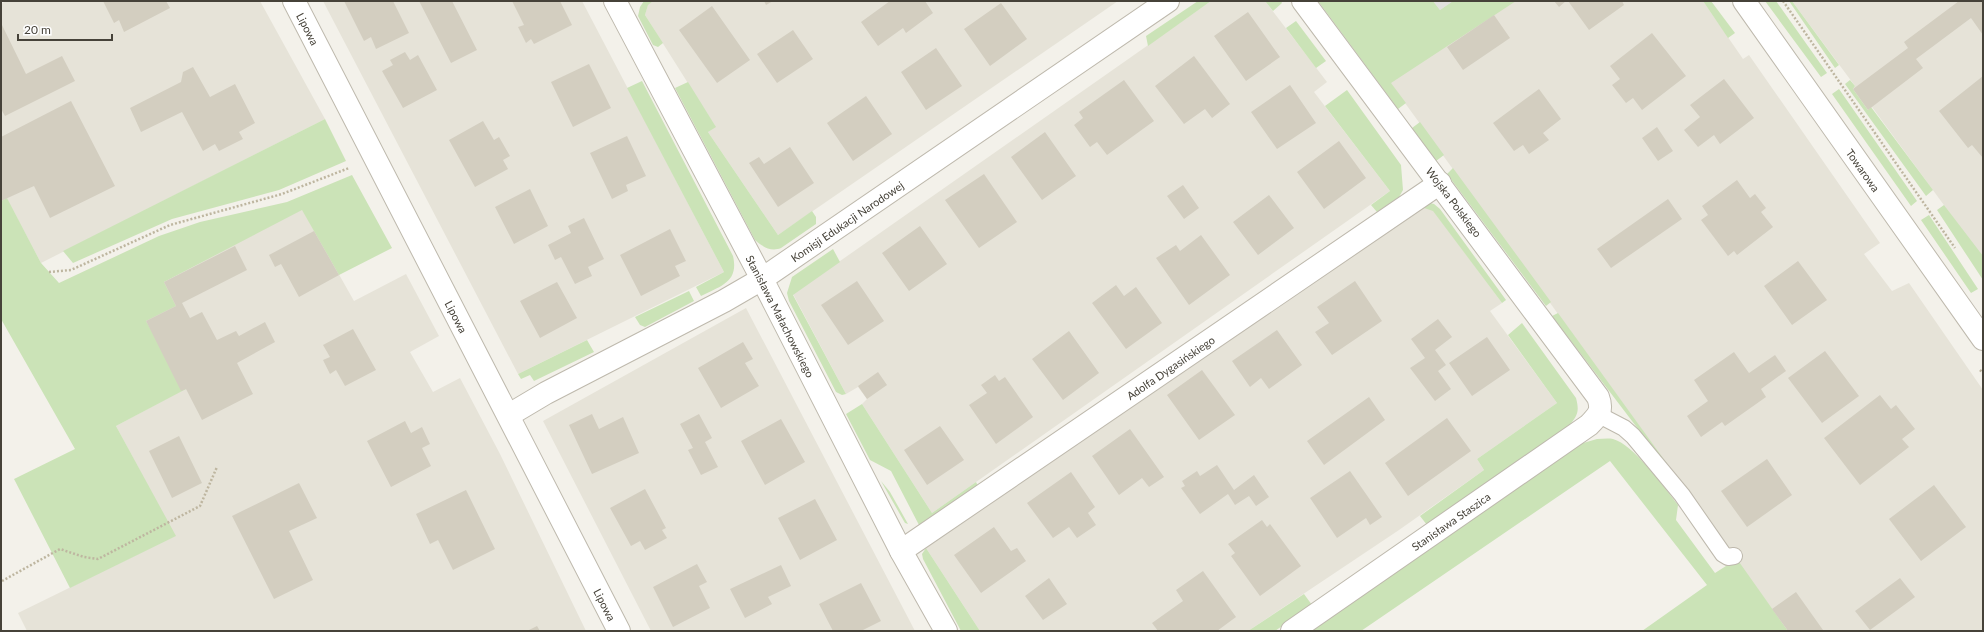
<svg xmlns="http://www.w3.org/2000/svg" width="1984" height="632" font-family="Lato,sans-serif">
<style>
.residential{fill:#e6e3d8}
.green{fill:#cbe3b7}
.parking{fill:#e2e1de}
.building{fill:#d3cec0}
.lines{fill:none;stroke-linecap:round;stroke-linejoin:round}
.lane-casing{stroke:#beb9ad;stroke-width:18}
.street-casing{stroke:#beb9ad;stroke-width:24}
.path{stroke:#beb6a0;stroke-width:2.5;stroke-dasharray:2 2;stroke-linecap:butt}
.lane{stroke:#fff;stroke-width:16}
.street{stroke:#fff;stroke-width:22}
.labels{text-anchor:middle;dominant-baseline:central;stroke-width:3;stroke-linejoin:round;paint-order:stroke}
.street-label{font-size:11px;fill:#464239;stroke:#fff}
</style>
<rect width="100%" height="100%" fill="#f3f1ea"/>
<path class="residential" d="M6,1H260L325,119L41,263L7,199L1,201V4Z
M323,1H582L724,272L518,374Z
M653,1H1118L778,235L708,132L715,126L645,15L648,4Z
M1211,1H1265L1327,82L1314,92L1390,191L932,513L862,404L867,399L858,387L846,394L793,294Z
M1331,1H1703L1743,59L1749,55L1880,243L1864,254L1892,291L1909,283L1983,390V631H1788Z
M1792,1H1983L1982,257L1872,107L1868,110L1853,89L1855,86Z
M1421,207L1433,210L1502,303L1490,311L1557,403L1477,459L1484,470L1399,530L1248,631H980L926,548L1212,353Z
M302,209L354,301L406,274L439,336L410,352L433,392L460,378L500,454L586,631H27L18,613L175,536L116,426L181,391L146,321L164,282Z
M746,308L915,631H651L543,421Z"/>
<path class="green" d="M644,1H653L648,5L645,15L663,43L658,47L653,45L638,16L640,7Z
M1198,1H1211L1148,46L1146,36Z
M1265,1H1281L1282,3L1273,11Z
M1318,1H1433L1440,10L1453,1H1516L1391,83L1406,103L1398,109Z
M1703,1H1711L1735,33L1728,38Z
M1765,1H1776L1827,73L1821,77Z
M1789,1H1792L1839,65L1835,68Z
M1296,21L1326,61L1316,68L1286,28Z
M1850,80L1855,86L1853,89L1868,110L1871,107L1933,190L1926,196L1845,84Z
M642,81L733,256C739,282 721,286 701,296L696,287L724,272L627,88Z
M688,82L716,127L708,132L778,235L812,211L816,217V224L781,248C771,252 763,247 755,240L675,88Z
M1839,89L1917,201L1911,206L1832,94Z
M1347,90L1401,165L1403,190L1399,197L1377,212L1371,205L1390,191L1325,106Z
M325,119L346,161L279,190L172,219L73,263L63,251Z
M1420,122L1444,155L1436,161L1412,128Z
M1453,168L1551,302L1546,306L1447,174Z
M352,175L392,248L339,275L302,210L164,282L176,306L146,321L186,389L116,426L176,536L70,588L14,479L75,449L1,319V201L7,198L41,263L59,283L159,236L200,222L287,202Z
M1426,202L1434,204L1440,209L1506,300L1502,303L1433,211L1421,207Z
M1944,205L1983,256V280L1937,210Z
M1929,215L1978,289L1971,293L1921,220Z
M833,249L840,262L793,295L846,394L842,395L836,392L789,301L787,293L792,277Z
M689,291L694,301L645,327L640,325L635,317Z
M1558,313L1681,483L1680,484L1552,316Z
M1522,323L1576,398C1580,413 1577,416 1567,428L1427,525L1420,516L1484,470L1477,459L1557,403L1508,335Z
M587,340L594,352L534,381L530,375L521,379L518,374Z
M862,404L932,513L976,482L978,486L919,525L891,471L870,460L846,414Z
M1597,439C1602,439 1608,438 1613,439C1633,444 1665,488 1678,505L1676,520L1715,573L1737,559L1788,631H1642L1707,585L1610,461L1361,631H1310L1573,446Z
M881,481L890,492L908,524L905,523Z
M926,548L980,631H961L923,559L922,554Z
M1304,594L1312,605L1275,631H1248Z"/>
<path class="parking" d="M1433,1H1453L1440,10Z"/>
<path class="building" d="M103,1H166L170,8L124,32L119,20L114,23Z
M344,1H393L409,33L376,49L371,37L364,41Z
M419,1H452L477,50L451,63Z
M512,1H560L572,25L534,44L531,39L526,43L518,27L524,25Z
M764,1H773L766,5Z
M890,1H925L933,13L906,33L903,28L878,46L861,22Z
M1554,1H1566L1559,7Z
M1568,1H1622L1624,5L1589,30Z
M1959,1H1983V35L1971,18L1916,59L1923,68L1868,110L1853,89L1908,48L1904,42Z
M1001,3L1027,39L990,66L964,29Z
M712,6L750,60L717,83L679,30Z
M1248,12L1280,57L1246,81L1214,36Z
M1494,15L1510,38L1463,70L1447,47Z
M1,23L26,74L62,56L75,81L5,116L1,109Z
M793,30L813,59L777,83L757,54Z
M1652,33L1686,76L1642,110L1633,98L1626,103L1612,85L1620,79L1610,66Z
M936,48L962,86L926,110L901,72Z
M405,52L410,60L418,55L437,90L403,108L382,71L393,65L390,60Z
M1194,56L1230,104L1212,118L1205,109L1184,124L1155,86Z
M589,64L611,108L573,127L551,82Z
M193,67L210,97L235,84L255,123L239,132L243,139L219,151L215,144L203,151L182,112L141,132L130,108L181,82L183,72Z
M1983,76V158L1972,145L1968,148L1939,111Z
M1724,79L1754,118L1720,144L1714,135L1698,147L1684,130L1700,117L1690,105Z
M1124,80L1154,121L1107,155L1097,142L1090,147L1074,125L1083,118L1079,112Z
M1290,85L1316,123L1277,149L1251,112Z
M1539,89L1561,119L1543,133L1549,140L1529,154L1523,145L1514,151L1493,123Z
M866,96L892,134L853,161L827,123Z
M71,101L115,186L50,218L34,186L1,201V137Z
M483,121L494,140L499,137L510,156L503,160L508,169L475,187L449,140Z
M1657,127L1673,151L1658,161L1642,138Z
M1045,132L1076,176L1042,200L1011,157Z
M627,136L646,176L626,185L628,191L612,199L590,153Z
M1339,141L1366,178L1324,209L1297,172Z
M790,147L814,183L778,207L749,163L759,157L764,164Z
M984,174L1017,222L979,248L945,200Z
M1737,180L1750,198L1755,194L1766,208L1761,212L1773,227L1737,255L1734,251L1728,256L1701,220L1708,215L1702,206Z
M1183,185L1199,208L1184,219L1167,196Z
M530,189L548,226L514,244L495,207Z
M1269,195L1294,228L1258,255L1233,222Z
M1668,199L1682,219L1611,268L1597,249Z
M584,218L604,259L588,267L592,276L575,284L561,257L555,260L548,245L571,233L568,226Z
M920,226L947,264L909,291L882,253Z
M670,229L686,261L675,266L680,276L641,296L620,255Z
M314,231L339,275L299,297L281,264L275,267L269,255Z
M1201,235L1230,275L1189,305L1156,258L1176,245L1180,251Z
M235,246L247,270L182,303L190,318L202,312L217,340L236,331L239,336L265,322L275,342L237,363L253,394L202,420L186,389L181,391L146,321L176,306L164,282Z
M1798,261L1827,300L1792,325L1764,286Z
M857,281L884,321L848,345L821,305Z
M1355,281L1382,321L1332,355L1315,332L1329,323L1317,307Z
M557,282L577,318L540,338L520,301Z
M1116,285L1124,296L1136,287L1162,323L1126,349L1092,303Z
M1438,319L1452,337L1435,350L1446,365L1438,371L1451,389L1435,401L1410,368L1425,358L1411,339Z
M353,329L376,370L345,386L336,370L330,374L323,360L330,357L323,345Z
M1277,330L1302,365L1269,389L1261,378L1250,387L1232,361Z
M1069,331L1099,373L1063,400L1032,359Z
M1487,337L1510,370L1472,396L1449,363Z
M743,342L753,359L745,363L759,386L721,408L698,368Z
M1825,351L1859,396L1822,423L1788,378Z
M1734,352L1749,373L1775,355L1786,371L1761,389L1766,397L1725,426L1722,422L1701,437L1687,416L1708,401L1694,380Z
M1202,370L1235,415L1199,440L1167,395Z
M878,372L887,385L867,399L858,386Z
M995,375L999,381L1005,377L1033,417L996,444L969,405L987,393L981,385Z
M1880,395L1891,409L1896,405L1915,429L1902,439L1909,447L1860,485L1824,438Z
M1369,397L1385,420L1324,465L1307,441Z
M592,414L599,429L623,417L639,453L592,474L569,425Z
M699,414L712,438L705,442L718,467L701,475L688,450L693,448L680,424Z
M1447,418L1471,451L1408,496L1385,463Z
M781,419L805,462L765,485L741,441Z
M405,421L411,433L422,427L430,444L422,448L431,466L391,487L367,441Z
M940,426L964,460L927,485L904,450Z
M1130,429L1164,477L1149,487L1142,478L1119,495L1092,456Z
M179,436L202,483L172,498L149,451Z
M1767,459L1792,495L1747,527L1721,491Z
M1217,465L1234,490L1254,475L1269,497L1256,506L1249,496L1235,505L1228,494L1200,514L1181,488L1185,486L1182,481L1197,471L1200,476Z
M1350,471L1382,517L1370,525L1366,518L1337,538L1310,498Z
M1071,472L1095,507L1088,513L1096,525L1077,538L1069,527L1053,538L1027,503Z
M299,483L317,518L289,531L313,580L274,599L232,516Z
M1934,485L1966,527L1921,561L1889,519Z
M645,489L666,528L662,530L667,538L645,550L640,541L631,546L610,508Z
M466,490L495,549L453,570L438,540L430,544L416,514Z
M815,499L837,540L800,560L778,518Z
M1262,520L1267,527L1270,524L1301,566L1260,596L1231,556L1235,553L1228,544Z
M994,527L1011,551L1017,548L1026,561L981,593L954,555Z
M697,564L707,582L699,586L710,608L673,627L653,587Z
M781,565L791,586L768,597L772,604L745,618L730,589Z
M1203,571L1236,617L1217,631H1158L1152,623L1183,601L1176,590Z
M1049,578L1067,604L1043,620L1025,596Z
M1900,578L1915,597L1870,630L1855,611Z
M861,583L881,621L861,631H833L819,604Z
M1796,592L1823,630L1822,631H1788L1772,609Z
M537,626L540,631H527Z"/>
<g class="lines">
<defs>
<path id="lane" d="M1599,415L1624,428L1633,436L1682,495L1723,554L1728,557L1734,556"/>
<g id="street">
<path id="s1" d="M294,1L619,631"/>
<path id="s2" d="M615,1L762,279L901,551L946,631"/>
<path id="s3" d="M1744,1L1983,339"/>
<path id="s4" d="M509,415L546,393L724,301L762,279L1168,1"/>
<path id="s5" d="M901,551L1440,183"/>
<path id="s6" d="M1292,631L1589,425C1599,415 1603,410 1598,397L1303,1"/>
</g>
</defs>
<use href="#lane" class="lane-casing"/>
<use href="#street" class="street-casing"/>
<path class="path" d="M1783,1L1955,248
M49,272L71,270L170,225L282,194L349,168
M1980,370L1983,373
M2,581L60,549L84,557L98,559L200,506L217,467"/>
<use href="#lane" class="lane"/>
<use href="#street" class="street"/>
</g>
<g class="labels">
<g class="street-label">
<text stroke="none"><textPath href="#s1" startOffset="31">Lipowa</textPath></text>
<text stroke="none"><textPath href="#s3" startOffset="207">Towarowa</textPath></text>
<text transform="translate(1454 202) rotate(53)">Wojska Polskiego</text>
<text stroke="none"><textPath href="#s4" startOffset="390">Komisji Edukacji Narodowej</textPath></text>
<text stroke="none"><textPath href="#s1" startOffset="355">Lipowa</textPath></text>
<text stroke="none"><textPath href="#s2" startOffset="356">Stanisława Małachowskiego</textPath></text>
<text stroke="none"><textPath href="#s5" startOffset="326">Adolfa Dygasińskiego</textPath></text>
<text stroke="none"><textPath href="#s6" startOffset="193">Stanisława Staszica</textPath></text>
<text stroke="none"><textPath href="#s1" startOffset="679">Lipowa</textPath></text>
</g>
</g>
<rect width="1984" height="632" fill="none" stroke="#464239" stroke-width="4"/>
<path d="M18 34v6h94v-6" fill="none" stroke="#464239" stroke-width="2"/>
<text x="24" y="34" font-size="12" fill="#464239" stroke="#ffffff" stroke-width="3" paint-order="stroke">20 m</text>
</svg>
